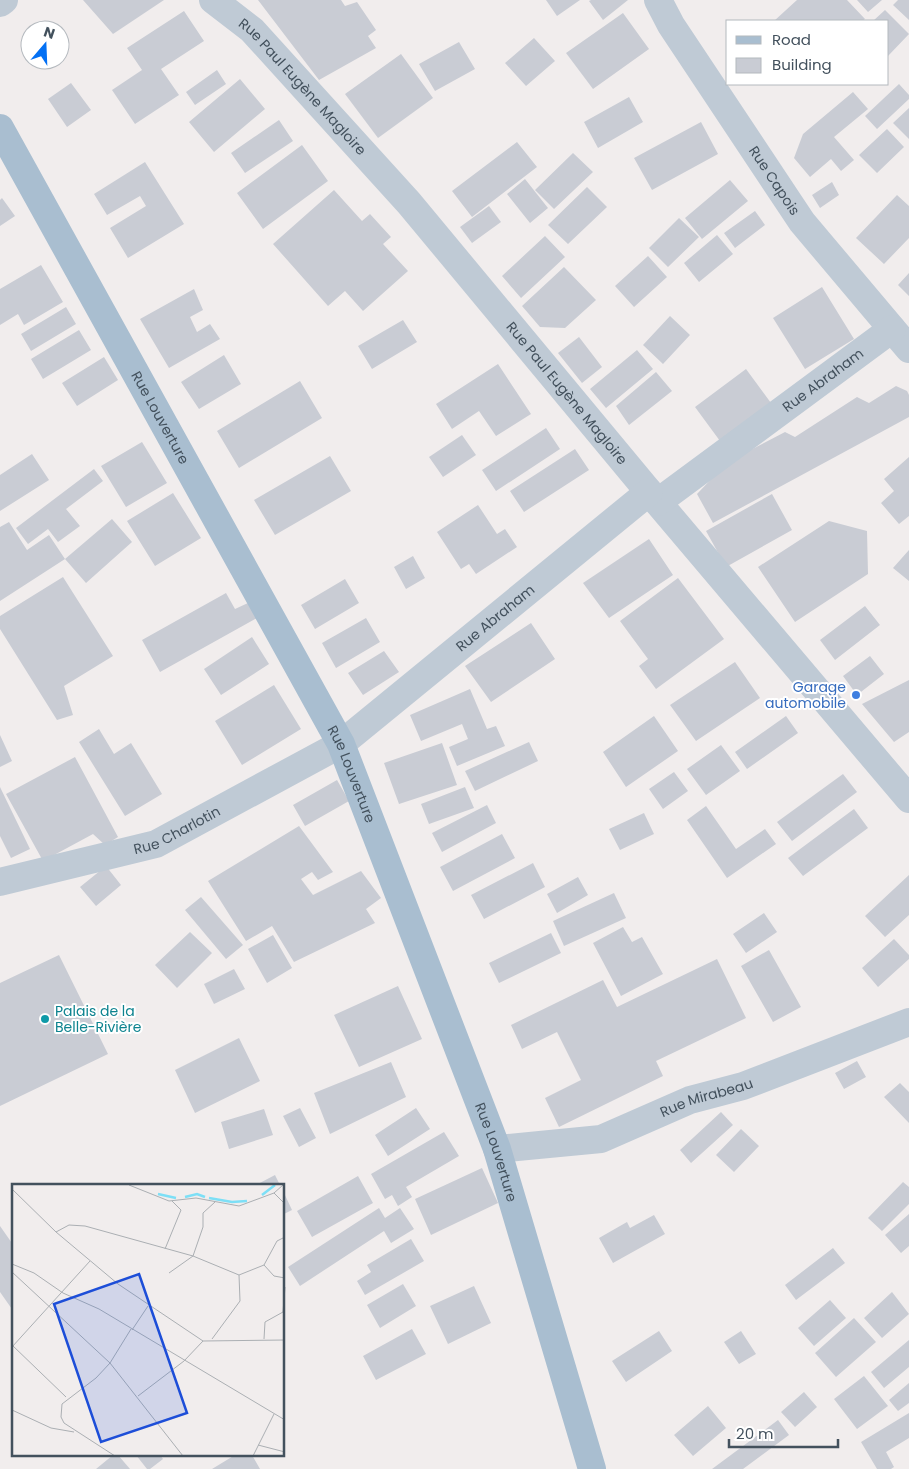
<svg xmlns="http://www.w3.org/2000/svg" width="909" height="1469" font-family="Poppins,sans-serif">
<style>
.building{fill:#c9ccd4}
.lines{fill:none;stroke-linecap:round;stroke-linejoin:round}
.minor{stroke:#bfcad5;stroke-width:28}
.major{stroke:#a9bed0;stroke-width:28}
.shop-dot{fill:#3f7fe0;stroke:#fff;stroke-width:2}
.culture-dot{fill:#0f9aa8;stroke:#fff;stroke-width:2}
.labels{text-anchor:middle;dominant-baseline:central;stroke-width:4;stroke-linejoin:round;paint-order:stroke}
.street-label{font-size:14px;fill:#43515d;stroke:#fff}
.shop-label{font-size:14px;fill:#366cbe;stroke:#fff;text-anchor:end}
.culture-label{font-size:14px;fill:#0d838f;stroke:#fff;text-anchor:start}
.inset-river{fill:none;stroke:#7ddff6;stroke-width:2.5}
.inset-road{fill:none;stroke:#abafb3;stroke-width:1}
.view{fill:#1d4ed8;fill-opacity:0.15;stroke:#1d4ed8;stroke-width:2.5}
.inset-edge{fill:none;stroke:#43515d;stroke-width:2.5}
</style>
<rect width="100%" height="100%" fill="#f1eded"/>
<path class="building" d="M83,0H164L113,34Z
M258,0H341L345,6L357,2L376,30L368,36L376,48L319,80Z
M546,0H580L557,16Z
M591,0H628L603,20L589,1Z
M797,0H847L865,19L862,21H774Z
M857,0H882L868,12Z
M898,0H909V20L893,5Z
M885,10L909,34L888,56V21H873Z
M184,11L204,41L161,69L179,95L135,124L112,90L142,70L127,48Z
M623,13L649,49L593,89L566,53Z
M534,38L555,61L526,86L505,63Z
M459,42L475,69L435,91L419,64Z
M401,54L433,98L378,138L345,94Z
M217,70L226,84L195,105L186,92Z
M240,79L265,109L214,152L189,122Z
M71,83L91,110L67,127L48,99Z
M899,84L909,95V99L877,129L865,116Z
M853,92L868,109L834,137L854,160L841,171L831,159L810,177L794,158L803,134Z
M629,97L643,122L598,148L584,122Z
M909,108V139L893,123Z
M279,120L293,141L245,173L231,153Z
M701,122L718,154L652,190L634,158Z
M887,129L904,147L877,173L859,155Z
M517,142L537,167L472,217L452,191Z
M302,145L328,181L263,229L237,193Z
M573,153L593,172L554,209L535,190Z
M145,162L184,224L128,258L110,228L146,206L140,196L107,215L94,194Z
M525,179L548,208L530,223L507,194Z
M730,180L748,201L702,239L685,218Z
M832,182L839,195L820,208L812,195Z
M587,187L607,207L568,244L548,225Z
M334,190L362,221L370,214L391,237L383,244L408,271L363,311L345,291L328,306L273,244Z
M897,195L909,206V238L884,264L856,238Z
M2,198L15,216L0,226V200Z
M489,206L501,222L472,243L460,227Z
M755,211L765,225L735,248L724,233Z
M679,218L699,237L668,267L649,248Z
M717,235L733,254L699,282L684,263Z
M545,236L565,257L521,298L502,276Z
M648,256L667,277L634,307L615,286Z
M41,265L63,302L24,325L18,314L0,325V289Z
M564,267L596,300L565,328L540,327L522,306Z
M909,273V296L898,285Z
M822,287L854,339L805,369L773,318Z
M194,289L203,310L190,317L197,332L210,324L220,339L169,368L140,319Z
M66,307L76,324L31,351L21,334Z
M670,316L690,335L663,364L643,345Z
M403,320L417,342L372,369L358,346Z
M79,330L91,350L43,379L31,359Z
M579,337L602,367L582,383L558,353Z
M637,350L653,369L606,408L590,389Z
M224,355L241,384L199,409L181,382Z
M104,357L118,380L77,406L62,383Z
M498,364L531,414L496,436L479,411L452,429L436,404Z
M746,369L771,403L720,441L695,407Z
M656,372L672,391L629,425L616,406Z
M300,381L322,418L239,468L217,431Z
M896,386L907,391L909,395V417L713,523L697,494L718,472L739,456L785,432L795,437L857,397L869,403Z
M546,428L560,449L496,491L482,470Z
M462,435L476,455L443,477L429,457Z
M142,442L167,483L126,507L101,466Z
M575,449L589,470L524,512L510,491Z
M32,454L49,480L0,511V475Z
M330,456L351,491L275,535L254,500Z
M909,457V516L899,524L881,503L894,491L884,479Z
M94,469L103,481L66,509L80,526L58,542L48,529L28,544L16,528Z
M173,493L201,538L155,566L127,521Z
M772,494L792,530L726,567L706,531Z
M478,505L497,534L505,529L517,547L476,574L469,564L461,569L437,532Z
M112,519L132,542L86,583L65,559Z
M829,521L867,531L868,574L795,622L758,567Z
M9,522L27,550L49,535L65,559L0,601V527Z
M649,539L673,575L609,618L583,583Z
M909,550V581L893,568Z
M413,556L425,578L406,589L394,567Z
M63,577L113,656L64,686L73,715L57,720L0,629V616Z
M678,578L724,639L656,689L639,666L648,659L620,621Z
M345,579L359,603L315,629L301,605Z
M226,593L235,609L248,603L257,618L160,672L142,640Z
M865,606L880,625L835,660L820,640Z
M366,618L380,642L336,668L322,643Z
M531,623L555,659L491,702L465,666Z
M252,637L269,664L221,695L204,669Z
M384,651L399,672L363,695L348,673Z
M870,656L884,674L857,695L843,676Z
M735,662L760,698L696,741L670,705Z
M909,680V732L894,742L862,704Z
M274,685L301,729L242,765L215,721Z
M470,689L487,729L496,726L505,746L457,766L449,747L468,739L462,724L421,741L410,715Z
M654,716L678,751L626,787L603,752Z
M786,716L798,733L747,769L735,752Z
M99,729L114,754L131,743L162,794L125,816L79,742Z
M0,735L12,761L0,767Z
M529,742L538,761L475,791L465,771Z
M442,743L457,785L399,804L384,763Z
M721,745L740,771L706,795L687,769Z
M75,757L118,837L105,845L93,834L43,861L6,794Z
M674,772L688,791L663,809L649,789Z
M843,774L857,792L792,841L777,822Z
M337,780L349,801L305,826L293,805Z
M0,787L30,849L11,858L0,836Z
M465,787L474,808L429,824L421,804Z
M487,805L496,823L442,852L432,833Z
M706,806L736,849L765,829L776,844L727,878L687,820Z
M854,809L868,828L803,876L788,858Z
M644,813L654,834L620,850L609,829Z
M299,826L333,872L318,880L312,872L301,879L313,895L361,871L381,898L366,909L375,923L294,962L272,926L246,941L208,881Z
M502,834L515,858L453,891L440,867Z
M533,863L545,887L484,919L471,895Z
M106,866L121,885L96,906L80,887Z
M909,875V915L885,937L865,916Z
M578,877L588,895L557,913L547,894Z
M614,893L626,918L564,946L553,921Z
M201,897L243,945L226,959L185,910Z
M764,913L777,932L746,953L733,934Z
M623,927L632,942L642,937L663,974L621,996L593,943Z
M190,932L212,953L177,988L155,965Z
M551,933L561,953L499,983L489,963Z
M273,935L292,968L267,983L248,949Z
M894,939L909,955V959L878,987L862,968Z
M769,950L801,1007L773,1022L741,966Z
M59,955L108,1054L0,1106V983Z
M717,959L746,1018L656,1061L663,1076L559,1127L545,1098L581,1080L557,1032L522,1049L511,1025L603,980L617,1007Z
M234,969L245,989L214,1004L204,984Z
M398,986L422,1039L359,1067L334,1015Z
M239,1038L260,1081L195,1113L175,1070Z
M857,1061L866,1077L844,1089L835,1073Z
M391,1062L406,1097L330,1134L314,1093Z
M900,1083L909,1092V1123L884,1097Z
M300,1108L316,1138L299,1147L283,1116Z
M416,1108L430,1129L388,1156L375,1135Z
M264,1109L273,1135L229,1149L221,1122Z
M721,1112L733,1125L691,1163L680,1150Z
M741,1129L759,1146L734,1172L716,1155Z
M444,1132L459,1156L406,1187L412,1197L398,1206L392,1195L385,1199L371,1174Z
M482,1168L498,1203L431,1235L415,1199Z
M275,1175L280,1185H256Z
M358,1176L373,1203L312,1237L297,1211Z
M903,1182L909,1187V1204L882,1231L868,1218Z
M284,1193L292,1210L284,1214Z
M379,1208L385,1218L400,1208L414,1229L391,1243L384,1231L300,1286L288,1267Z
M909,1214V1246L901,1253L885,1235Z
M654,1215L665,1234L613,1263L599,1238L627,1222L630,1228Z
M0,1226L14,1246V1312L0,1292Z
M411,1239L424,1261L365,1295L357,1281L371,1272L367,1265Z
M833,1248L845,1263L796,1300L785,1285Z
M403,1284L416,1306L380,1328L367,1305Z
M474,1286L491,1323L448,1344L430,1306Z
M892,1292L909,1314L882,1338L864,1318Z
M830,1300L846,1318L814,1346L798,1328Z
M854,1318L876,1342L836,1377L815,1353Z
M412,1329L426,1354L376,1380L363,1356Z
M659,1331L672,1351L626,1382L612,1361Z
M741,1331L756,1354L739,1364L724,1342Z
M909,1340V1367L884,1388L871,1372Z
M864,1376L888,1406L857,1429L834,1399Z
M909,1383V1403L898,1411L889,1400Z
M804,1392L817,1407L795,1427L781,1412Z
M708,1406L726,1428L693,1456L674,1435Z
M909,1413V1438L886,1452L894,1467L891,1469H877L861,1442Z
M778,1420L789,1435L743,1469H712Z
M113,1455H118L130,1469H96Z
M136,1455H160L163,1459L150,1469H147Z
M235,1455H252L260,1469H212Z"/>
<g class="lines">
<g class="minor">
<path id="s1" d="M213,0L252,30L409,203L649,492L909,799"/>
<path id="s2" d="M658,0L671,25L802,222L909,349"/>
<path d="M0,3L4,0"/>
<path id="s3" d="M658,502L892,329"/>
<path id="s4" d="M0,882L156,844L341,744L649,492"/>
<path id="s5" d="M497,1149L601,1139L690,1100L743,1086L909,1022"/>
</g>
<path class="major" id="s6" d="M0,128L341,744L497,1149L592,1469"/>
</g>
<circle class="shop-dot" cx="856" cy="695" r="5"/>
<circle class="culture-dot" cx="45" cy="1019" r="5"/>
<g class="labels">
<g class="street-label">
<text stroke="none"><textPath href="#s1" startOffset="125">Rue Paul Eugène Magloire</textPath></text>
<text stroke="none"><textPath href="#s2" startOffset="215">Rue Capois</textPath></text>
<text stroke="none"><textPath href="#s3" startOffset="205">Rue Abraham</textPath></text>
<text stroke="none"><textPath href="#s1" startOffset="530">Rue Paul Eugène Magloire</textPath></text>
<text stroke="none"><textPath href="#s6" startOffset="331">Rue Louverture</textPath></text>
<text stroke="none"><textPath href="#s4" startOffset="570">Rue Abraham</textPath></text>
<text stroke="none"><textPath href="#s6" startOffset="736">Rue Louverture</textPath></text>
<text stroke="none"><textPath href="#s4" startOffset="185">Rue Charlotin</textPath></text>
<text stroke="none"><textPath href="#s5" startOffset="218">Rue Mirabeau</textPath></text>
<text stroke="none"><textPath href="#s6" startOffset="1141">Rue Louverture</textPath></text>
</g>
<g class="shop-label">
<text x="846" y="687">Garage<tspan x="846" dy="16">automobile</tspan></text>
</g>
<g class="culture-label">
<text x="55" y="1011">Palais de la<tspan x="55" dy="16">Belle-Rivière</tspan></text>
</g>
</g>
<g transform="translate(12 1184)">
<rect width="272" height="272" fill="#f1eded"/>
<path class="inset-river" d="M146,10L164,14M250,11L263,1M173,13L185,10L193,13M197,14L220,18L235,17"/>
<path class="inset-road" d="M117,1L157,17L184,14L227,22L262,9L271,1M0,5L44,48L106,100L191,157L273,156M262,9L273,20M44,48L57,41L73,42L181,72L227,91M153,65L169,26L160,17M0,80L22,89L51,109L87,125L273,236M252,81L262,92L273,94M0,88L98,179L171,272M157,89L181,72L191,43V29L203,18M227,91L252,81L265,57L273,53M120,146L136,122M200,155L228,117L227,91M252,155L253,138L271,128L273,103M0,161L54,213M0,163L78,77M126,212L172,177L191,157M0,226L39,244L62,248M246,261L273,268M103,272L52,239L49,233L50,220L84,194L98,179L119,145M241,272L262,230"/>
<path class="view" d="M127,90L175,229L89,258L42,120Z"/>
<rect width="272" height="272" class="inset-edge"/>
</g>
<rect x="726" y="20" width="162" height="65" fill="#ffffff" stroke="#b4b9be"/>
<rect x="736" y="36" width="25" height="8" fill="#a9bed0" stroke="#b4b9be"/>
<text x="772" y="45" font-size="15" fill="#43515d">Road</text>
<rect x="736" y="58" width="25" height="15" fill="#c9ccd4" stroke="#b4b9be"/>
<text x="772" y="70" font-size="15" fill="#43515d">Building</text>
<g transform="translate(45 45) rotate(19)"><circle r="24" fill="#ffffff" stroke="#b4b9be"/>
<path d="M0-4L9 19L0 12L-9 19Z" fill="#0370f4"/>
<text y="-8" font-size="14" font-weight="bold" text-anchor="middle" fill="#43515d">N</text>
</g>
<path d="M729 1439v8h109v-8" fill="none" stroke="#43515d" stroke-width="2.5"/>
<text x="736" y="1439" font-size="15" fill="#43515d" stroke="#ffffff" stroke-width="4" paint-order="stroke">20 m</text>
</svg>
